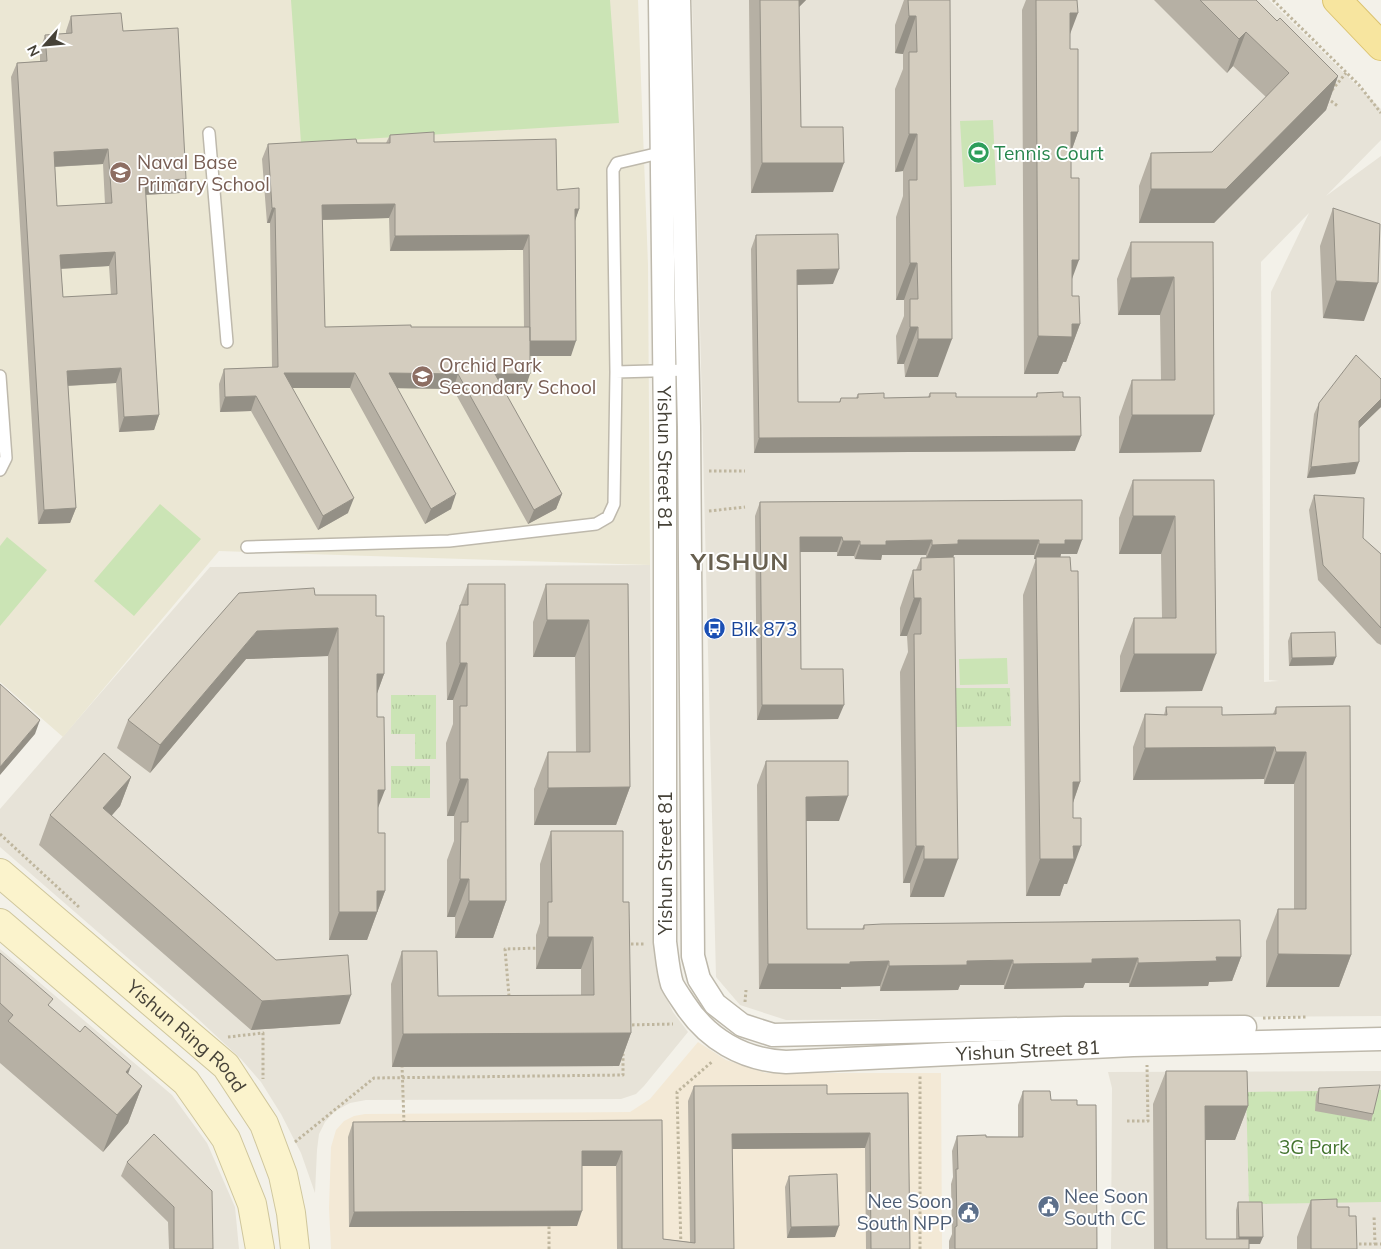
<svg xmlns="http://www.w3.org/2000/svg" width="1381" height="1249" font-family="Mulish,sans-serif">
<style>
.residential{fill:#e7e3d8;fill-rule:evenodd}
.commercial{fill:#f3e9d6}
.education{fill:#ebe7d4}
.grass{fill:#cbe4b5}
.park{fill:url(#park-tufts)}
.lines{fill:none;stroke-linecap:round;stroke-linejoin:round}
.lane-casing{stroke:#beb9ac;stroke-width:14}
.street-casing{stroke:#beb9ac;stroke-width:25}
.secondary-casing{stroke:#cfc69c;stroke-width:30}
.primary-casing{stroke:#dbc36f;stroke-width:30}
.path{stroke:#bfb69e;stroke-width:3;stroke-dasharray:2.5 2.5;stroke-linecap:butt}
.lane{stroke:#fff;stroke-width:11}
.street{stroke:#fff;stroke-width:22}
.secondary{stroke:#fbf3cc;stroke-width:28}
.primary{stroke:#f7e59f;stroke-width:28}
.wall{fill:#b6b0a4;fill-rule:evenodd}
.shaded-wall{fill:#949086}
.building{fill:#d4cdbf;stroke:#949086;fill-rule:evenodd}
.labels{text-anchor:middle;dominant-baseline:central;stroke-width:4;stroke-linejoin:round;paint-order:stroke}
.leisure-label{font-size:19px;fill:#27864d;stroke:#fff;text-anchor:start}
.education-label{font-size:19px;fill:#785e54;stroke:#fff;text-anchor:start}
.street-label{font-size:19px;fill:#464238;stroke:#fff}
.transit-label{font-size:19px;fill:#164399;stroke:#fff;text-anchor:start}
.park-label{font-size:19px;fill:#44742f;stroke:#fff}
.service-label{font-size:19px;fill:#4e5e75;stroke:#fff;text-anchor:start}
.district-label{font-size:24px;font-weight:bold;letter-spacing:1px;fill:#686050;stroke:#fff}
</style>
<defs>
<pattern id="park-tufts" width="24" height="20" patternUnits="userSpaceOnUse" patternTransform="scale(1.25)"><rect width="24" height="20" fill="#cbe4b5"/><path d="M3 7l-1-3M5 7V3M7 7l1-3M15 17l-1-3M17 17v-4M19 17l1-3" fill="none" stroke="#b0c59c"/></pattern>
</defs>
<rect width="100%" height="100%" fill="#f3f1e9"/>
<path class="residential" d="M692,0H1269L1381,109V140L1326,196L1381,156V1016L786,1020L740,1005L716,977ZM1309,213L1271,292L1269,680L1279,681L1264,682L1261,262Z
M650,565L653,942L659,983L673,1012L688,1032L644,1086L636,1094L621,1099L366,1100L350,1103L335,1111L325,1122L319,1134L317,1150L315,1193L301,1153L281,1114L261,1082L241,1059L197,1018L0,847V809L210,567Z
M0,949L172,1095L207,1143L235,1207L239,1249H0Z
M1381,1071V1249H1111L1112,1088L1108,1072Z"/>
<path class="commercial" d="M698,1042L726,1060L766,1073H941L942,1249H331L329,1208L331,1147L336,1130L344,1121L354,1116L365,1114L630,1112L650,1099Z"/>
<path class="education" d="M0,0H638L648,265L650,565L219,551L63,737L0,682V455L2,453L0,430Z"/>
<path class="grass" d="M291,0H610L619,123L301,143Z
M993,120L996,185L964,187L960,121Z
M160,504L201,539L134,616L94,581Z
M7,537L47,570L0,626V546Z
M1007,658L1008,684L960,685L959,659Z"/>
<path class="park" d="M955,688H1010L1011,726L956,727Z
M391,695H436V759H415V734H391Z
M391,766H430V798H391Z
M1381,1090V1202L1249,1204L1246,1092Z"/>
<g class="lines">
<defs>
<path id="lane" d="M209,133L227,342
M616,372L688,370
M0,376L6,458L0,470
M247,547L449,541L596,524L608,517L614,504L616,372L613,170L617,163L664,152"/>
<g id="street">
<path id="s1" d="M660,0L665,428V942C667,956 668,971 672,984C675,990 680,997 684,1003C707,1039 743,1060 786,1062L1133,1045L1381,1039"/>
<path d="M679,0L689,427L693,956L699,979L715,1004L742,1025L773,1035L1065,1028L1245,1027"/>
</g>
<g id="secondary">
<path id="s2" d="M0,873L226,1066L264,1124L283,1175L291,1213L295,1249"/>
<path d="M0,923L186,1082L226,1139L252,1204L260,1249"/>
</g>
<path id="primary" d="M1337,0L1381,46"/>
</defs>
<use href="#lane" class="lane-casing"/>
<use href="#street" class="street-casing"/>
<use href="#secondary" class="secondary-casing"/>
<use href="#primary" class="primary-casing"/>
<path class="path" d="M1273,0L1359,85L1381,113
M1332,90L1346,73
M1327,98L1339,107
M709,471H745
M709,511L745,507
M0,834L80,908
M626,944H645
M509,996L505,949L540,948
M745,1002L746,990
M1263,1018L1307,1017
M627,1025L673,1024
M228,1037L263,1033V1079
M402,1065L404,1123
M1127,1121H1148L1147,1065
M295,1142L374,1078L623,1075V1054
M1354,1244H1375L1374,1215
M1375,1244H1381
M549,1249V1223
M681,1249L677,1092L713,1061
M920,1249V1076"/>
<use href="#lane" class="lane"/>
<use href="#street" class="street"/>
<use href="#secondary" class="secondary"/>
<use href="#primary" class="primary"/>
</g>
<path class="wall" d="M749,0H806L799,7L801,127L833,192L751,193Z
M904,0H950L938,377H905L904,364H897L896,336L904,316V300H896V217L903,196V171L895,172V89L903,69V54L895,53V25Z
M1026,0H1077L1070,33V49L1078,132L1071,152L1072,296L1080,324L1066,362H1063L1058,374H1024L1022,10Z
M1154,0H1256L1277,21L1338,76L1326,110L1214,223H1139V186L1151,153L1212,152L1266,97L1233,66L1227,73Z
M71,16L123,31L186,179L180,193L146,195L159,415L154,430L119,432L116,383L68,386L76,508L70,523L38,524L11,77L17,63L40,61V50L45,35L66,34V31ZM103,164L105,204L57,206L55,167ZM109,266L111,295L63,297L61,269Z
M390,135L434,142L557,190L579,209L575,220L571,356H530L525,389H503L562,494L556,509L528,524L453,389L397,388L451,509L425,524L350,388H292L348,513L318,530L251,411L220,412L219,384L224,369L272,367L270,223H267L262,159L268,144L386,143ZM389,218L390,251L523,250L524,327H325L322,220Z
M1333,208L1364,321L1323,318L1320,246Z
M756,235L833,284L797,285L798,402H839L841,398H856L858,394L884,398L928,397L930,393L956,397H1036L1037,393L1063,397L1075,451L754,453L751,249Z
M1131,242H1213L1201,452L1119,453V417L1132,380H1161L1160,315H1118L1117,279Z
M1381,379V407L1359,428L1355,474L1307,478L1314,414L1319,403Z
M1133,480H1214L1202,691L1120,692V656L1134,618H1162L1161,554H1119V518Z
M1314,495L1381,554V645L1377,643L1318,580L1309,510Z
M1082,500L1077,554H1061L1060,557L1080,782L1073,803L1067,884H1064L1060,896H1026L1023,595L1036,559H1034V555H954L953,557L944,897H910V883H903L900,672L908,652L907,636H900V608L913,570H916L921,558H926V555H882L881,560L855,559L854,556H837V552H800L801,669L838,719L757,720L755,516L760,502Z
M468,584L506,901L493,938H455V917H447V860L454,841V816H447L446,743L453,724V700H447L446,643Z
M546,584H628L630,787L616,825H534V789L548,752H576L575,657H533V622Z
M315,595L376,616L384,674L377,693L378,833L385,891L367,940H329L328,656L246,659L150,773L117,748L128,720Z
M1291,633L1333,665L1289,666L1288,641Z
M1350,706L1351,955L1339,987H1266V941L1278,909H1294V784H1264V779L1133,780V747L1145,714L1164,715L1166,707L1222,715L1273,714L1276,707Z
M766,761L839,821H806L807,929H862L864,925L1241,957L1232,981L1209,982L1208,986L1129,987V983H1085L1083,988L1004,989V985H960L958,990L880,991V986L841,987V989H759L757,785Z
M131,777L120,806L111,816L340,1024L251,1030L39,845L50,815Z
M551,831L623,902L631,1033L619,1066L392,1067L391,984L402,951L438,996L581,995V969H536V935L540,923V864Z
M0,953L50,1007L142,1086L128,1123L103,1152L0,1063Z
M1166,1071L1248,1106L1235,1140H1206V1239H1236V1210L1238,1202L1260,1244H1249V1249H1154L1153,1104Z
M694,1086L827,1094L908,1093L910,1249H866L865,1148L732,1149L734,1249H617L616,1166H582L577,1226L349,1227L348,1137L353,1122L662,1120L663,1239L690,1242L688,1101Z
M1319,1088L1373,1114L1371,1121L1315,1111L1316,1095Z
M1023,1091L1051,1100L1077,1105L1097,1249H949V1241L952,1234L951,1184L953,1177L952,1151L957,1136L1018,1137V1105Z
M154,1134L213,1249H169L168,1222L121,1176L127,1162Z
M789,1176L835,1237L787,1238L785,1187Z
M1311,1200L1337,1207L1349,1216L1357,1249H1297V1237Z"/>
<path class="shaded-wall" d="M795,0H806L788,18Z
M1070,13H1078L1064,50Z
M909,16H916L903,54L895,53Z
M1246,32L1233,66L1227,73L1239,39Z
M1338,76L1326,110L1214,223H1139L1151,189Z
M1071,132H1078L1065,169Z
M909,134H917L903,171L895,172Z
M108,149L103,164L49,167L54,152Z
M762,163H844L833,192L751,193Z
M186,179L180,193L139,195L145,181Z
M395,204L389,218L317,220L322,205Z
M272,208H275L270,223H267Z
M575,209H579L574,224Z
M529,235L523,250L390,251L395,236Z
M115,252L109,266L55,269L60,255Z
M1072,260H1079L1065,298Z
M910,263H917L904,300H896Z
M839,269L833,284L791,285L797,270Z
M1174,277L1160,315H1118L1131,278Z
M1336,281L1378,283L1364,321L1323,318Z
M1072,324H1080L1066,362H1063L1058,374H1024L1038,336Z
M910,327H918L904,364H897Z
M918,339H952L938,377H905Z
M530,341H576L571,356H525Z
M121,368L116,383L62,386L67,371Z
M284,373H355L350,388H278Z
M389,373L458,374L453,389L384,388Z
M495,374H530L525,389H489Z
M256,396L251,411L220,412L225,397Z
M1381,399V407L1355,432L1359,421Z
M159,415L154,430L119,432L124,417Z
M1132,415H1214L1201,452L1119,453Z
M1081,436L1075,451L754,453L759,438Z
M1359,462L1355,474L1307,478L1311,467Z
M456,494L451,509L425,524L431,509Z
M562,494L556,509L528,524L534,510Z
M354,498L348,513L318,530L323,516Z
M76,508L70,523L38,524L44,510Z
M1133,516H1175L1161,554H1119Z
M800,537H842L837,552H795Z
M932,540L926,555H882L881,560L855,559L860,545L886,541Z
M958,540H1039L1034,555H954L952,559H926L932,545Z
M1065,540H1082L1077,554H1061L1060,559H1034L1039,544Z
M843,541H860L854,556H837Z
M914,598H921L907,636H900Z
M547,620H589L575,657H533Z
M338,628L328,656L246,659L150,773L160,745L257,631Z
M1134,654H1216L1202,691L1120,692Z
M1336,657L1333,665L1289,666L1292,658Z
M460,663H467L453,700H447Z
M377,674H384L374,702Z
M762,705H844L838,719L757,720Z
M40,720L35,734L0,775V767Z
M1275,747L1264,779L1133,780L1145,748Z
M1276,752H1306L1294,784H1264Z
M131,777L120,806L92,838L103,808Z
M460,779H468L454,816H447Z
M1073,782H1080L1067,820Z
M630,787L616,825H534L548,788Z
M378,790H385L374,818Z
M848,796L839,821H797L806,797Z
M916,846H924L910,883H903Z
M1073,846H1081L1067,884H1064L1060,896H1026L1040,859Z
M924,859H958L944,897H910Z
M460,879H469L455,917H447Z
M377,891H385L367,940H329L339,912Z
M469,901H506L493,938H455Z
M548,937H593L581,969H536Z
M1278,954L1351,955L1339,987H1266Z
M1216,957H1241L1232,981L1209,982L1208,986L1129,987L1138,963Z
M1138,958L1129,983H1085L1083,988L1004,989L1013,964L1092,959Z
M1013,960L1004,985H960L958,990L880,991L889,966L967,961Z
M889,961L880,986L841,987V989H759L768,964Z
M351,995L340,1024L251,1030L262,1001Z
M631,1033L619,1066L392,1067L403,1034Z
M131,1066L117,1104L126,1072Z
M142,1086L128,1123L103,1152L117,1115Z
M1205,1106H1248L1235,1140H1193Z
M870,1133L865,1148L727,1149L732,1134Z
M582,1151H622L616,1166H576Z
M582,1211L577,1226L349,1227L354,1212Z
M839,1226L835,1237L787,1238L791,1227Z
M1239,1237H1263L1260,1244H1236Z"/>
<path class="building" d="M760,0H799L801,127H843L844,163H762Z
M908,0H950L952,339H918V327H910V299H918L917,263H910L909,180H917V134H909V52H917L916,16H909Z
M1036,0H1077L1078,13H1070V49H1078V132H1071V178H1079V260H1072V296H1079L1080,324H1072V337L1038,336Z
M1200,0H1256L1277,21L1280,18L1338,76L1226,189H1151V153L1212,152L1289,73L1246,32L1239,39Z
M121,13L123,31L178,28L186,179L145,181L159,415L124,417L121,368L67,371L76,508L44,510L17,63L47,61L45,35L72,33L71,16ZM108,149L112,203L57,206L54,152ZM115,252L117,294L63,297L60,255Z
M434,132V142L556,139L557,190L579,188V209H575L576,341H530L529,235L395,236V204L322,205L325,327L411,325V327H530V374H495L562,494L534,510L458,374L389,373L456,494L431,509L355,373H284L354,498L323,516L256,396L225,397L224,369L278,367L275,208H272L268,144L356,139L357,143H390V135Z
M1333,208L1380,224L1378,283L1336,281Z
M838,234L839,269L797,270L798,402H840L841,398H858V394L884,393V398L930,397V393H956V397H1037V393L1063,392V397H1080L1081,436L759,438L756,235Z
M1131,242H1213L1214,415H1132V380H1175L1174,277L1131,278Z
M1356,355L1381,379V399L1359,421V462L1311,467L1319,403Z
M1133,480H1214L1216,654H1134V618H1176L1175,516H1133Z
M1314,495L1364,498L1363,538L1381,554V628L1323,565Z
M1082,500V540H1065V544H1039V540H958V544L932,545V540L886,541V545H860V541H843L842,537H800L801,669H843L844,705H762L760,502Z
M954,557L958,859H924V846H916L914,634H921V598H914L913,570H921V558Z
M1036,557H1070L1071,571H1078L1080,782H1073V818H1081V846H1073L1074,859H1040Z
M468,584H505L506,901H469V879H460L461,822H468V779H460V706H467V663H460V605H468Z
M546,584H628L630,787L548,788V752H590L589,620H547Z
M314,588L315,595H376V616H384V674H377V717H384L385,790H378V833H385V891H377V912H339L338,628L257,631L160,745L128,720L239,593Z
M1335,632L1336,657L1292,658L1291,633Z
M0,684L40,720L0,767Z
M1350,706L1351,955L1278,954V909H1306V752H1276L1275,747L1145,748V714L1167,715L1166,707H1222V715L1276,714V707Z
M104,753L131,777L103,808L276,960L348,955L351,995L262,1001L50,815Z
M766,761H848V796L806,797L807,929H864V925L882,924L1240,920L1241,957H1216L1217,961L1138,963V958L1092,959V963L1013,964V960L967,961V965L889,966V961L850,962V964H768Z
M551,831H623V902H629L631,1033L403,1034L402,951H437L438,996L594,995L593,937H548V902H552Z
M0,953L53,999L48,1005L80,1032L85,1026L131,1066L126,1072L142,1086L117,1115L8,1021L13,1015L0,1003Z
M1166,1071H1247L1248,1106H1205L1206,1239H1249V1249H1167Z
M827,1085V1094L908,1093L910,1249H871L870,1133L732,1134L734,1249H622V1151H582V1211L354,1212L353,1122L662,1120L663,1239L695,1243L694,1086Z
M1380,1085L1373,1114L1318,1103L1319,1088Z
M1023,1091H1050L1051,1100H1077V1105H1096L1097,1249H955V1227L957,1226L956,1169H958L957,1136L986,1135V1137H1023Z
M154,1134L212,1191L213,1249H174V1207L127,1162Z
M837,1174L839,1226L791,1227L789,1176Z
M1337,1199V1207H1349V1216H1356L1357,1249H1311V1200Z
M1238,1202H1262L1263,1237H1239Z"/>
<defs>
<symbol id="stadium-disc" viewBox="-11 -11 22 22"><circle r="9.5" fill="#2e9e5b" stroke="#fff"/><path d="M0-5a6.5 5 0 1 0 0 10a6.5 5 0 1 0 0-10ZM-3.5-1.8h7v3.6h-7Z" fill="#fff"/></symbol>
<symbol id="school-disc" viewBox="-11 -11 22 22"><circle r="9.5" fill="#8d6e63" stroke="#fff"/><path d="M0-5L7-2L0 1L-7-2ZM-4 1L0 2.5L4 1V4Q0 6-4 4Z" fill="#fff"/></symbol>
<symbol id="bus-disc" viewBox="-11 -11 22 22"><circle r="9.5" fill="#1a4fb4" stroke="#fff"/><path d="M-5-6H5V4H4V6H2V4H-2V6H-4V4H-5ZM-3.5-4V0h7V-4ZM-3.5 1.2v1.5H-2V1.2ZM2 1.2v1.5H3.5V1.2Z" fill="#fff"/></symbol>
<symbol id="civic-disc" viewBox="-11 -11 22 22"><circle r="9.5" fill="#5c6f8a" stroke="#fff"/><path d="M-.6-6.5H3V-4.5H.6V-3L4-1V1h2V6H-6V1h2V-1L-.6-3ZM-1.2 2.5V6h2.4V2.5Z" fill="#fff"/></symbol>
</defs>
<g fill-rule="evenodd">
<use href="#stadium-disc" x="966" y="140" width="25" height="25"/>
<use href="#school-disc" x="108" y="160" width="25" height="25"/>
<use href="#school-disc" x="410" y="364" width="25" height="25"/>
<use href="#bus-disc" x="702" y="616" width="25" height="25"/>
<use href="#civic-disc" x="1036" y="1194" width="25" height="25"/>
<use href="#civic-disc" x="956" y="1200" width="25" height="25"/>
</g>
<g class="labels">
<g class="leisure-label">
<text x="994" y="153">Tennis Court</text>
</g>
<g class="education-label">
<text x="137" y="162">Naval Base<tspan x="137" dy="22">Primary School</tspan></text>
<text x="439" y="365">Orchid Park<tspan x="439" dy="22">Secondary School</tspan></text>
</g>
<g class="street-label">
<text stroke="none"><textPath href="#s1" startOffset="458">Yishun Street 81</textPath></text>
<text transform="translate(665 863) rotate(-90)">Yishun Street 81</text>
<text stroke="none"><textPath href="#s2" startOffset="248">Yishun Ring Road</textPath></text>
<text stroke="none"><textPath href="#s1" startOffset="1372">Yishun Street 81</textPath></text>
</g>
<g class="transit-label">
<text x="731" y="629">Blk 873</text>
</g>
<g class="park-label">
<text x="1314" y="1147">3G Park</text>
</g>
<g class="service-label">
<text x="1064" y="1196">Nee Soon<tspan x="1064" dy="22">South CC</tspan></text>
<text x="952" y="1201" text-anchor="end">Nee Soon<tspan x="952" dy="22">South NPP</tspan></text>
</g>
<g class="district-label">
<text x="740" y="561">YISHUN</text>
</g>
</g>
<g transform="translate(45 45) rotate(243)" stroke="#ffffff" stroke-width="4" paint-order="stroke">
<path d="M0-4L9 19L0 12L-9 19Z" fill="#464238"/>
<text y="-8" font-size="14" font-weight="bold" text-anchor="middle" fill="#464238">N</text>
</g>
</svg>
